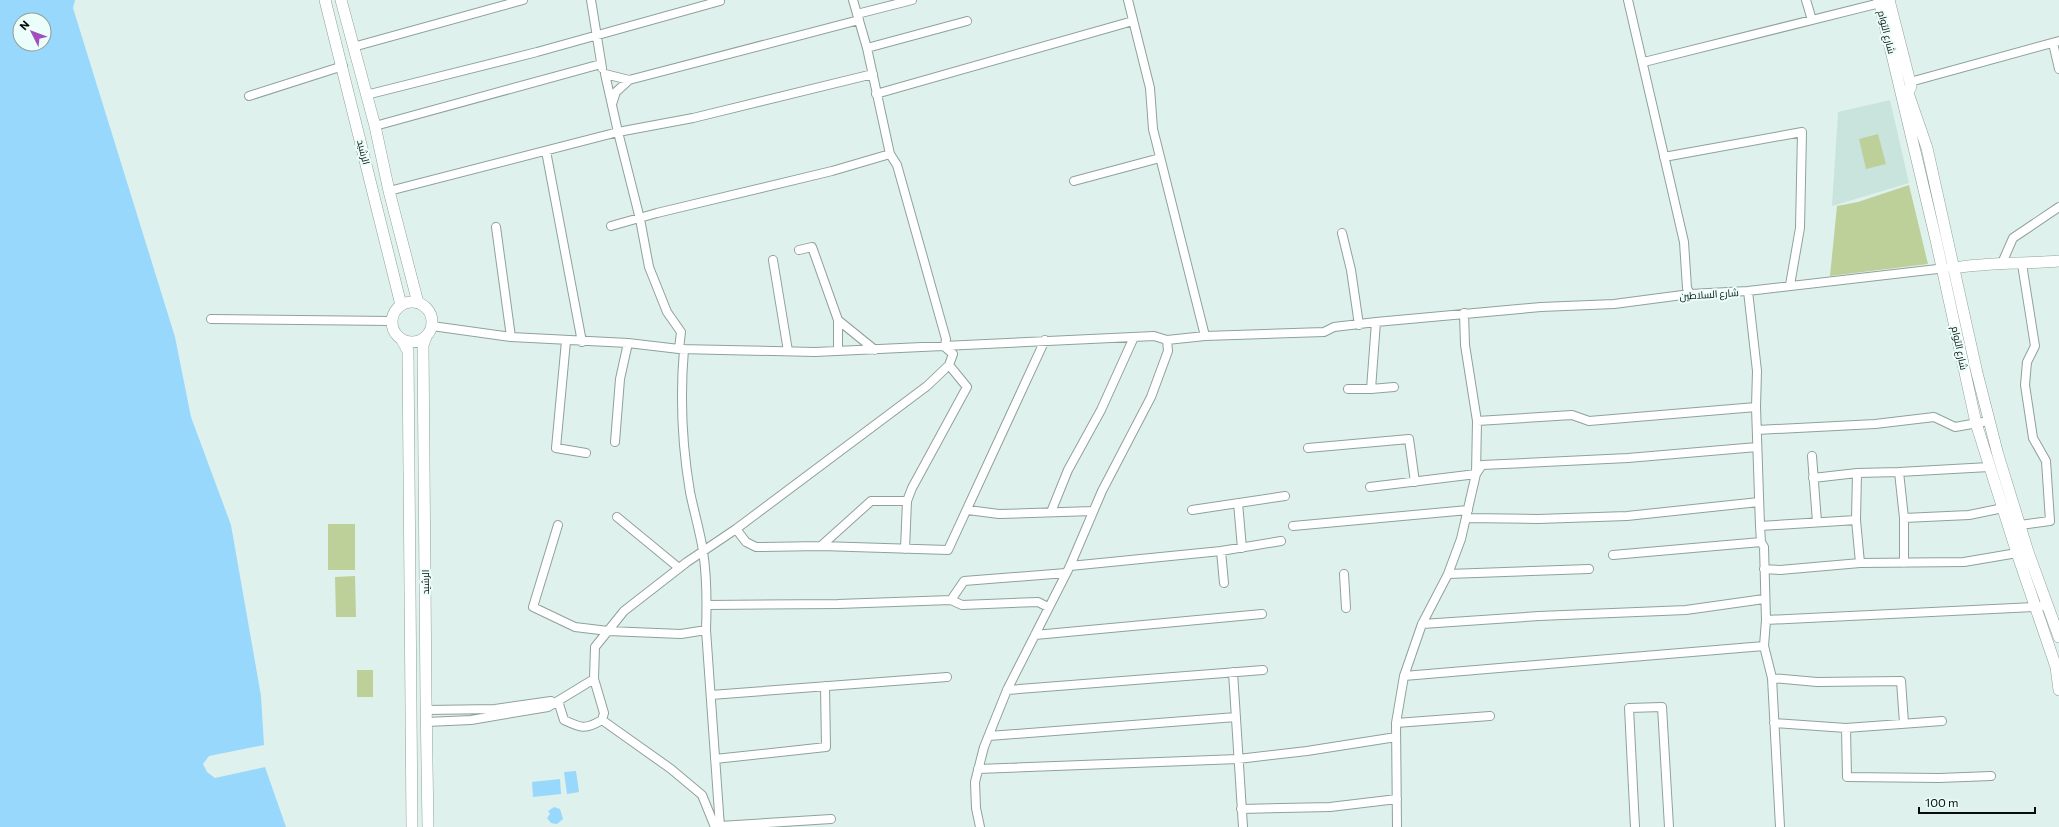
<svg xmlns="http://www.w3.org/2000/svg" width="2059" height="827" font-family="Commissioner,Cairo,sans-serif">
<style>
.built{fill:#c9e3dd}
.green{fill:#bdd099}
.water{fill:#98d8fc;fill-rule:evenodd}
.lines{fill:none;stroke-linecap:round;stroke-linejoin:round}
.minor-casing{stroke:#90a19c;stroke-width:10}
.secondary-casing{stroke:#90a19c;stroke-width:12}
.minor{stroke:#fff;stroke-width:8}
.secondary{stroke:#fff;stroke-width:11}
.labels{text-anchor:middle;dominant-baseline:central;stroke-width:4;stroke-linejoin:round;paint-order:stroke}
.street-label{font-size:10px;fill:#080d0c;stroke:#ecfef9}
</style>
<rect width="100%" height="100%" fill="#dff1ec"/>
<path class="built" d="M1890,100L1909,183L1832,206L1838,112Z"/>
<path class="green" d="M1878,134L1886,164L1866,169L1859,139Z
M1909,185L1928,264L1830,276L1837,206L1858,202Z
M328,524H355V570H328Z
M355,576L356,617H336L335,577Z
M357,670H373V697H357Z"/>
<path class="water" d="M0,0H75L73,8L175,337L191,417L231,525L261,696L264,745L209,756L203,764L207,772L215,778L265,767L286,827H0ZM20,20H44V44H20Z
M576,771L579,792L567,794L564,772Z
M560,779L561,794L533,797L532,782Z
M554,807L560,809L563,819L557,824L551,823L547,818L550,814L548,811Z"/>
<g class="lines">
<defs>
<path id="minor" d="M591,0L602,68
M1128,0L1150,88L1153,129L1205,336
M1628,0L1684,242L1687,288L1690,294
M1806,0L1812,20
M857,14L912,0
M2053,43L2059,69
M353,47L523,0
M867,48L967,21
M1644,62L1884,2
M1910,82L2059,41
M876,94L1133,21
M366,95L537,52L720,1
M249,96L343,66
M612,104L616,92L629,80
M375,126L601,64
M546,151L582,342
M1664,157L1802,132L1800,228L1790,285
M1074,181L1160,158
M389,191L618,132L605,74L629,80L859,20
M611,226L657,213L832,171L890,154
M496,227L511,337
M1342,233L1351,270L1359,325
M799,250L812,247L838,320V351
M773,260L788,351
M2002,263L2013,238L2059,207
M1748,291L1757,371L1756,407L1760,526L1761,542L1764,547L1766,620L1764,646L1772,678L1780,827
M211,319L391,321
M838,320L875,350
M432,326L511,337L628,343L679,349L815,352L1154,336L1167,340L1205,336L1324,332L1334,327L1376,322L1541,307L1614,304L1690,294L1748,291L1946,268
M566,341L556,448L586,453
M679,349L681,332L667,312L649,267L640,219L618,132L693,118L873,74
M1348,389H1371L1376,322
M1371,389L1394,387
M1477,421L1572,415L1589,421L1756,407
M1757,430L1875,424L1934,417L1955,427L1989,421
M615,442L620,379L628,343
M1308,448L1409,439L1415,482
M1812,456L1817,522
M1899,472L1989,467
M1857,473L1856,520L1860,563
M1813,478L1857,473L1899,472L1904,518V563
M1370,487L1476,474L1482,465L1628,458L1757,447
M1238,503L1242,548
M968,510L999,514L1093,511
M1192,510L1285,496
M1051,512L1068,470L1101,410L1134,337
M617,517L679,568
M1467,518L1538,519L1627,516L1759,502
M1904,518L1969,515L2008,507
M558,525L533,607L575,627L608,631L681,634L706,630C707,604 707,577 703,551C700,531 694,512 690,492C682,445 680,396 684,349
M2020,525L2050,521L2046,461L2033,438L2025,385L2027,362L2035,346L2022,264
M1293,526L1468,510
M1760,526L1856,520
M736,529L746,542L756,547L821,546L948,550L1045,340
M821,546L871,501H907L912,488L967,387L949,365
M905,549L907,501
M1221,551L1224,583
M1613,555L1761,542
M1070,566L1221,551L1281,541
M1764,569L1780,570L1860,563L1964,562L2017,553
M1344,574L1346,608
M1448,574L1589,569
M951,600L962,605L1038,602L1048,607
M707,605L838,604L951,600L964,581L1066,573
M1766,620L2035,607L2048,605
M1422,624L1539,616L1686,610L1764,599
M706,630L720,827
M1035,635L1262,614
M1233,672L1243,827
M1404,676L1764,646
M1772,678L1817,682L1901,681L1904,723
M1007,690L1263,670
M711,695L947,677
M558,701L564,720C581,728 585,730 602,720
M426,710L495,709L551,701
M426,722L471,720L548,707L594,679
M1396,723L1490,716
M1774,723L1846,728L1942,721
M1846,728L1847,777L1939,778L1991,776
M989,736L1236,717
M715,759L826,747L825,686
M978,769L1238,759L1307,751L1396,737
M1241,809L1330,807L1397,799
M720,826L831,819
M715,827L702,795L671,769L602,720L604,713L594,679L595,647L624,611L687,562L736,529L927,386L949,365L953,354L945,347L946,339L897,165L890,154L867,48L853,0
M980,827L976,808L975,782L984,747L1007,690L1070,566L1102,491L1151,397L1168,351L1167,340
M1397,827L1396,723L1404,676L1422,624L1448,574L1461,539L1476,474L1477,421L1465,345L1464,313
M1635,827L1629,708L1662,707L1669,827"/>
<path id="secondary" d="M325,0L401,305
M341,0L375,126L389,191L418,303
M1879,0L1936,240L1976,423L2017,553L2056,667L2059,690
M1889,0L1911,86L1908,93L1927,148L1977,373L1998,455L2028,552L2059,637
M1954,268C1989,262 2024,264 2059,261
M392 322a20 20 0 1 1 40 0a20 20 0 1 1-40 0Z
M426,337L423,345L426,699L428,827
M402,340L408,351L412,827"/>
</defs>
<use href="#minor" class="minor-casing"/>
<use href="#secondary" class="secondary-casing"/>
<use href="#minor" class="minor"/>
<use href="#secondary" class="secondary"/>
</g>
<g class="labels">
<g class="street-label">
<text transform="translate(1887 32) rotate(76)">شارع التوام</text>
<text transform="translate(364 152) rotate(76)">الرشيد</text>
<text transform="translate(1709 294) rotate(-4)">شارع السلاطين</text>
<text transform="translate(1960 348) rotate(78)">شارع التوام</text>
<text transform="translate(425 582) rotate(-90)">الرشيد</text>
</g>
</g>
<g transform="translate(32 32) rotate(312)"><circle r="19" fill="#ecfef9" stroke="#919e9a"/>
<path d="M0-3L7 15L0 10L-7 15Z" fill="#a14fbe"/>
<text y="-6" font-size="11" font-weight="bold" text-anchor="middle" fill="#080d0c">N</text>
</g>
<path d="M1919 807v6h116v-6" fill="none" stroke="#080d0c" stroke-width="2"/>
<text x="1925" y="807" font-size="12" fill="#080d0c" stroke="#ecfef9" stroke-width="3" paint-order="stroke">100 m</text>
</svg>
